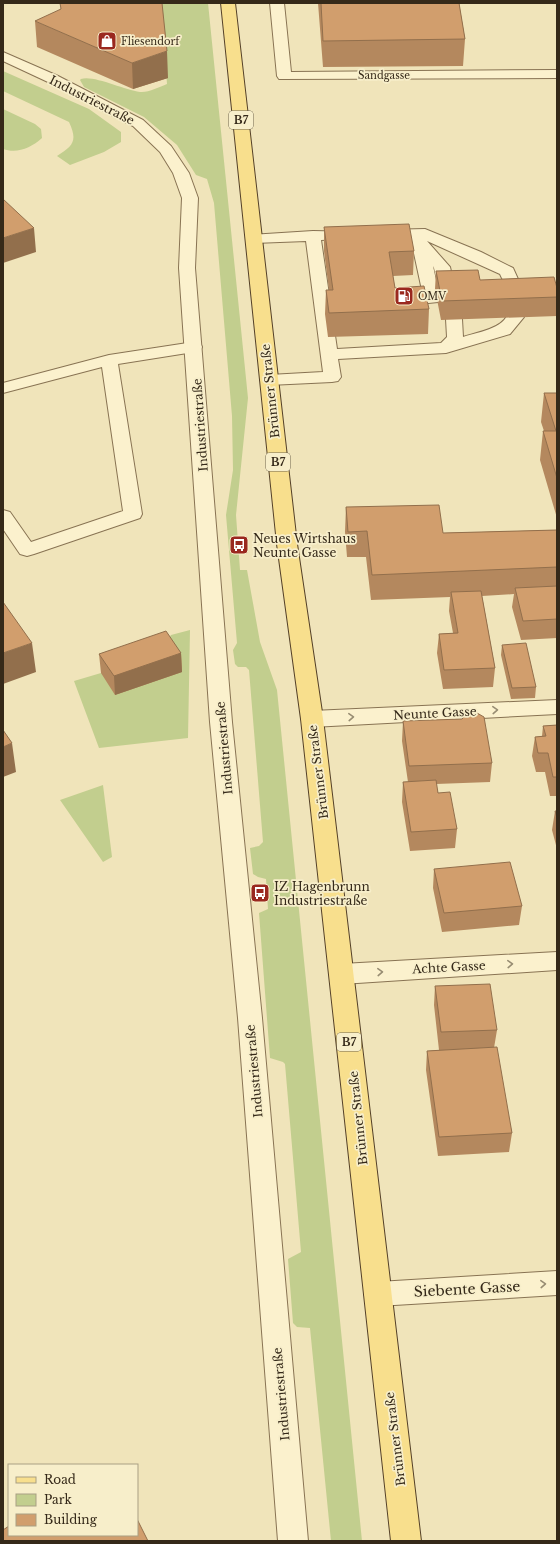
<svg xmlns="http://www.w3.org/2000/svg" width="560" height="1544" font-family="'Libre Baskerville',serif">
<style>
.green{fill:#c2ce8e}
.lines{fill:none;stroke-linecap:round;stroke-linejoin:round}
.lane-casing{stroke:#887353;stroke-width:2}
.street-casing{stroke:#887353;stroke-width:2}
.primary-casing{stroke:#544028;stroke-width:2}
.lane{fill:#fbf1cd;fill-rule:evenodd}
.street{fill:#fbf1cd;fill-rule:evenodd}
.primary{fill:#f8df8d;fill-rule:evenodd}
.wall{fill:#b4885e}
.shaded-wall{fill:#926f4c}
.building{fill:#d19e6d;stroke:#926f4c}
.oneway{stroke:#988d73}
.labels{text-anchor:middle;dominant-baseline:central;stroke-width:3.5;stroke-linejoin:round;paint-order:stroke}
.far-poi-label{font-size:10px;fill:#352919;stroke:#f7eeca;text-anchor:start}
.far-street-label{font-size:10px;fill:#352919;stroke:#f7eeca}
.shield{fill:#f7eeca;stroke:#6f644e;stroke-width:1}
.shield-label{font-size:11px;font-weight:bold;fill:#352919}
.street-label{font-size:12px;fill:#352919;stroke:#f7eeca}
.poi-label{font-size:12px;fill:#352919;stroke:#f7eeca;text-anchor:start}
.near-street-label{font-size:14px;fill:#352919;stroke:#f7eeca}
</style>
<rect width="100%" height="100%" fill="#f0e4ba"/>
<path class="green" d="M161,3H208L248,398L236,515L240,570H247L260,642L277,690L362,1541H331L310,1328L297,1327L293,1323L288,1259L301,1252L285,1064L283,1062L270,1058L259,913L268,909L266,879L258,877L253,874L250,848L259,846L263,842L249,670L246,667H238L235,664L233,650L237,643L226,515L233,470L232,416L214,203L207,179L196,175L177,145L144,117L84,87L80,80L81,79C94,75 124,90 140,92C148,93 159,87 167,84Z
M3,71L89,109L121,132V142L104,152L70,165L57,156C73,146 78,141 69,122L3,91Z
M3,109L35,124L41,129L42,138C31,148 17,154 3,149Z
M190,630L188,738L99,748L74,681L101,673L169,638L171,635Z
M103,785L112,857L103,862L60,800Z"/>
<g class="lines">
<defs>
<path id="lane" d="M270,3H284L291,72L557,70V78L279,79L277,76Z
M425,229L481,252L513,268L526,297L524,317L510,334L446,353L338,359L341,377L338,381L332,382L269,385L263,384L260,380L263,376L269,375L323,372L306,241L254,243L248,241L246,238L248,235L313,231L358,232L360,235L358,238L321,240L337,349L441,343L447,337L446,319L434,268L433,266L440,299L438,302L399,306L393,304L391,301L393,298L423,295L412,244C400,239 390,241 378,238L376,235L378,232L384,230ZM427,241L500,274C503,281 509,290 510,297C514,328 485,330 463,337L462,319L450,267Z
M194,342L200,343L202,347L200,351L118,364L142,514L140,518L34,554L27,556L20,554L3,529V510L10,512L31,542L123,511L102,367L3,393V383L109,355Z"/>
<path id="street" d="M3,52L58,76L143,120L171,146L189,173L198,198L195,268L232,722L262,1018L308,1541H278L238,1018L210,722L179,268L182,198L173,173L160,152L133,126L48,82L3,61Z
M557,700V714L312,727L304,724L301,719L304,714L312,711Z
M557,952V970L342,984L333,981L330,974L333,967L342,964Z
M557,1271V1295L378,1306L368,1303L364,1294L368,1285L378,1282Z"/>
<path id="primary" d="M221,3H235L297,544L323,719L421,1541H391L301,719L277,544Z"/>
</defs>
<use href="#lane" class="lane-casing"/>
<use href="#street" class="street-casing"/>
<use href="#primary" class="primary-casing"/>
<use href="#lane" class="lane"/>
<use href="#street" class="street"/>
<use href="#primary" class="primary"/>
</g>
<path class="wall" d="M318,3H459L465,39L463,66L323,67Z
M35,21L168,78L133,89L37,47Z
M324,227L414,251L413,275L393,276L395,288L429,309L428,334L328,337L325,314L326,290H329L324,251Z
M436,271L480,280L557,288V316L441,320L435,289Z
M544,393H557V518L540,460L543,431H544L541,422Z
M346,507L443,533L557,530V638L521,640L512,607L514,594L482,596L495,668L493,687L443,689L437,653L439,634L453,633L449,611L450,597L371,600L366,557H347L345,532Z
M502,645L536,687L535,698L511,699L501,655Z
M181,653L182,672L115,695L101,673L99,654Z
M403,721L492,763L490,782L436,784L438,793L457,829L455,848L410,851L402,802L403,782H408L402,741Z
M557,725V796H550L545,772H536L532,756L535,737L542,736L543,726Z
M555,811H557V849L552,830Z
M434,869L522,906L519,925L442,932L433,888Z
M435,986L497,1030L494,1048L512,1133L509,1152L438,1156L426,1070L427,1051L439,1050L434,1005Z"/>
<path class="shaded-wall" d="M167,51L168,78L133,89L132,63Z
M34,228L36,252L3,263V238Z
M32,643L36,672L3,684V653Z
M181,653L182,672L115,695L114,676Z
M12,743L16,772L3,777V747Z"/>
<path class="building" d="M60,3H162L167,51L132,63L35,21L61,9Z
M321,3H459L465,39L323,41Z
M3,199L34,228L3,238Z
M409,224L414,251L389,252L395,288L424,286L429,309L329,313L326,290H333L324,227Z
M478,270L480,280L554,277L557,288V297L442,301L436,271Z
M544,393H557V478L543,431H556Z
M439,505L443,533L557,530V567L372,575L367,531L348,532L346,507Z
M557,586V619L523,621L515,588Z
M481,591L495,668L444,670L439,634L458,633L451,592Z
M3,602L32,643L3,653Z
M166,631L181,653L114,676L99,654Z
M526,643L536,687L512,688L502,645Z
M477,713L484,717L492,763L409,766L403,721L462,719L467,714Z
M557,725V777H553L548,753H538L535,737L546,736L543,726Z
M3,730L12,743L3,747Z
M436,780L438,793L450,792L457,829L411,832L403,782Z
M555,811H557V818Z
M510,862L522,906L444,913L434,869Z
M490,984L497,1030L441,1032L435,986Z
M497,1047L512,1133L439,1137L427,1051Z
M137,1519L148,1541H3V1530L9,1526V1535H137Z"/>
<defs><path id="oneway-chevron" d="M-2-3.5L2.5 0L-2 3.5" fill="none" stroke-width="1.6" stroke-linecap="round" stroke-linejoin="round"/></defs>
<g class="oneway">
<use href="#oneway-chevron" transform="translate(495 710) rotate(-3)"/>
<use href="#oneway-chevron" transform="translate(351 717) rotate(-3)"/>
<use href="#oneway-chevron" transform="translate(510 964) rotate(-3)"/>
<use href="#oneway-chevron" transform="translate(380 972) rotate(-3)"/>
<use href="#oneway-chevron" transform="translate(543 1284) rotate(-3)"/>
</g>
<defs>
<symbol id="shop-square" viewBox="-11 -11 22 22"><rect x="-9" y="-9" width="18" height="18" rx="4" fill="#9a281f" stroke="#f7eeca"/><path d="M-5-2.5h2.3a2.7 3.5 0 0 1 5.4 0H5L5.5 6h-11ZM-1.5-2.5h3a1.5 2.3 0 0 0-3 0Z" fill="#fff"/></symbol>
<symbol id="fuel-square" viewBox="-11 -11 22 22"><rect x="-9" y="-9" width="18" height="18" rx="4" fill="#9a281f" stroke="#f7eeca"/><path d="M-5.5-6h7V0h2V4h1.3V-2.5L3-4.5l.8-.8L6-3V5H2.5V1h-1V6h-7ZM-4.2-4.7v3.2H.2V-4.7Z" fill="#fff"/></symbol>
<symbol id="bus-square" viewBox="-11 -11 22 22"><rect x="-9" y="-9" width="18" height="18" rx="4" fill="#9a281f" stroke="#f7eeca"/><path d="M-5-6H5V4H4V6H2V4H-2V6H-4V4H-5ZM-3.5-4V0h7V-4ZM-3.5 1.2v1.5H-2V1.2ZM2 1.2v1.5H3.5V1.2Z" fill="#fff"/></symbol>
</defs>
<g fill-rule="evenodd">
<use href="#shop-square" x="96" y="30" width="22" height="22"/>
<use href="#fuel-square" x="393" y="285" width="22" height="22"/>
<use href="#bus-square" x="228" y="534" width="22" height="22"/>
<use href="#bus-square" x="249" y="882" width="22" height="22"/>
</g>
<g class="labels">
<g class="far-poi-label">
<text x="121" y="41">Fliesendorf</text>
<text x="418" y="296">OMV</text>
</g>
<g class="far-street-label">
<text x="384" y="75">Sandgasse</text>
</g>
<g class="shield">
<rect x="229" y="111" width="24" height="18" rx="3"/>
<rect x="266" y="453" width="24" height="18" rx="3"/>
<rect x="337" y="1033" width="24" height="18" rx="3"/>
</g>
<g class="shield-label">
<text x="241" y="120">B7</text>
<text x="278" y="462">B7</text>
<text x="349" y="1042">B7</text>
</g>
<g class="street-label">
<text transform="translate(92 100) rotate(27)">Industriestraße</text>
<text transform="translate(270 391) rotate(-96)">Brünner Straße</text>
<text transform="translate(200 425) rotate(-94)">Industriestraße</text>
<text transform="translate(435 713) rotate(-3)">Neunte Gasse</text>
<text transform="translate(224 748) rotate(-95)">Industriestraße</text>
<text transform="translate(318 772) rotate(-97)">Brünner Straße</text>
<text transform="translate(449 967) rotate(-3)">Achte Gasse</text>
<text transform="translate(254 1071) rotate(-95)">Industriestraße</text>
<text transform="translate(358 1118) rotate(-96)">Brünner Straße</text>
<text transform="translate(281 1394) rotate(-95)">Industriestraße</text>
<text transform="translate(395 1439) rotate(-97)">Brünner Straße</text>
</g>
<g class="poi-label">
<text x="253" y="538">Neues Wirtshaus<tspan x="253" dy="14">Neunte Gasse</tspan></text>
<text x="274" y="886">IZ Hagenbrunn<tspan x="274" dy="14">Industriestraße</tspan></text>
</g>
<g class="near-street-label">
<text transform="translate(467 1289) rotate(-3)">Siebente Gasse</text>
</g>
</g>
<rect width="560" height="1544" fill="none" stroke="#352919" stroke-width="8"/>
<rect x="8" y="1464" width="130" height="72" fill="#f7eeca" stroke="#a99f83"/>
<rect x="16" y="1477" width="20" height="6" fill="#f8df8d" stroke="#a99f83"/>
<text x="44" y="1484" font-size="12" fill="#352919">Road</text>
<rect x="16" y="1494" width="20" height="12" fill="#c2ce8e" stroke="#a99f83"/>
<text x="44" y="1504" font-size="12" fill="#352919">Park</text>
<rect x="16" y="1514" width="20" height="12" fill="#d19e6d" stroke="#a99f83"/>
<text x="44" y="1524" font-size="12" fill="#352919">Building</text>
</svg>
